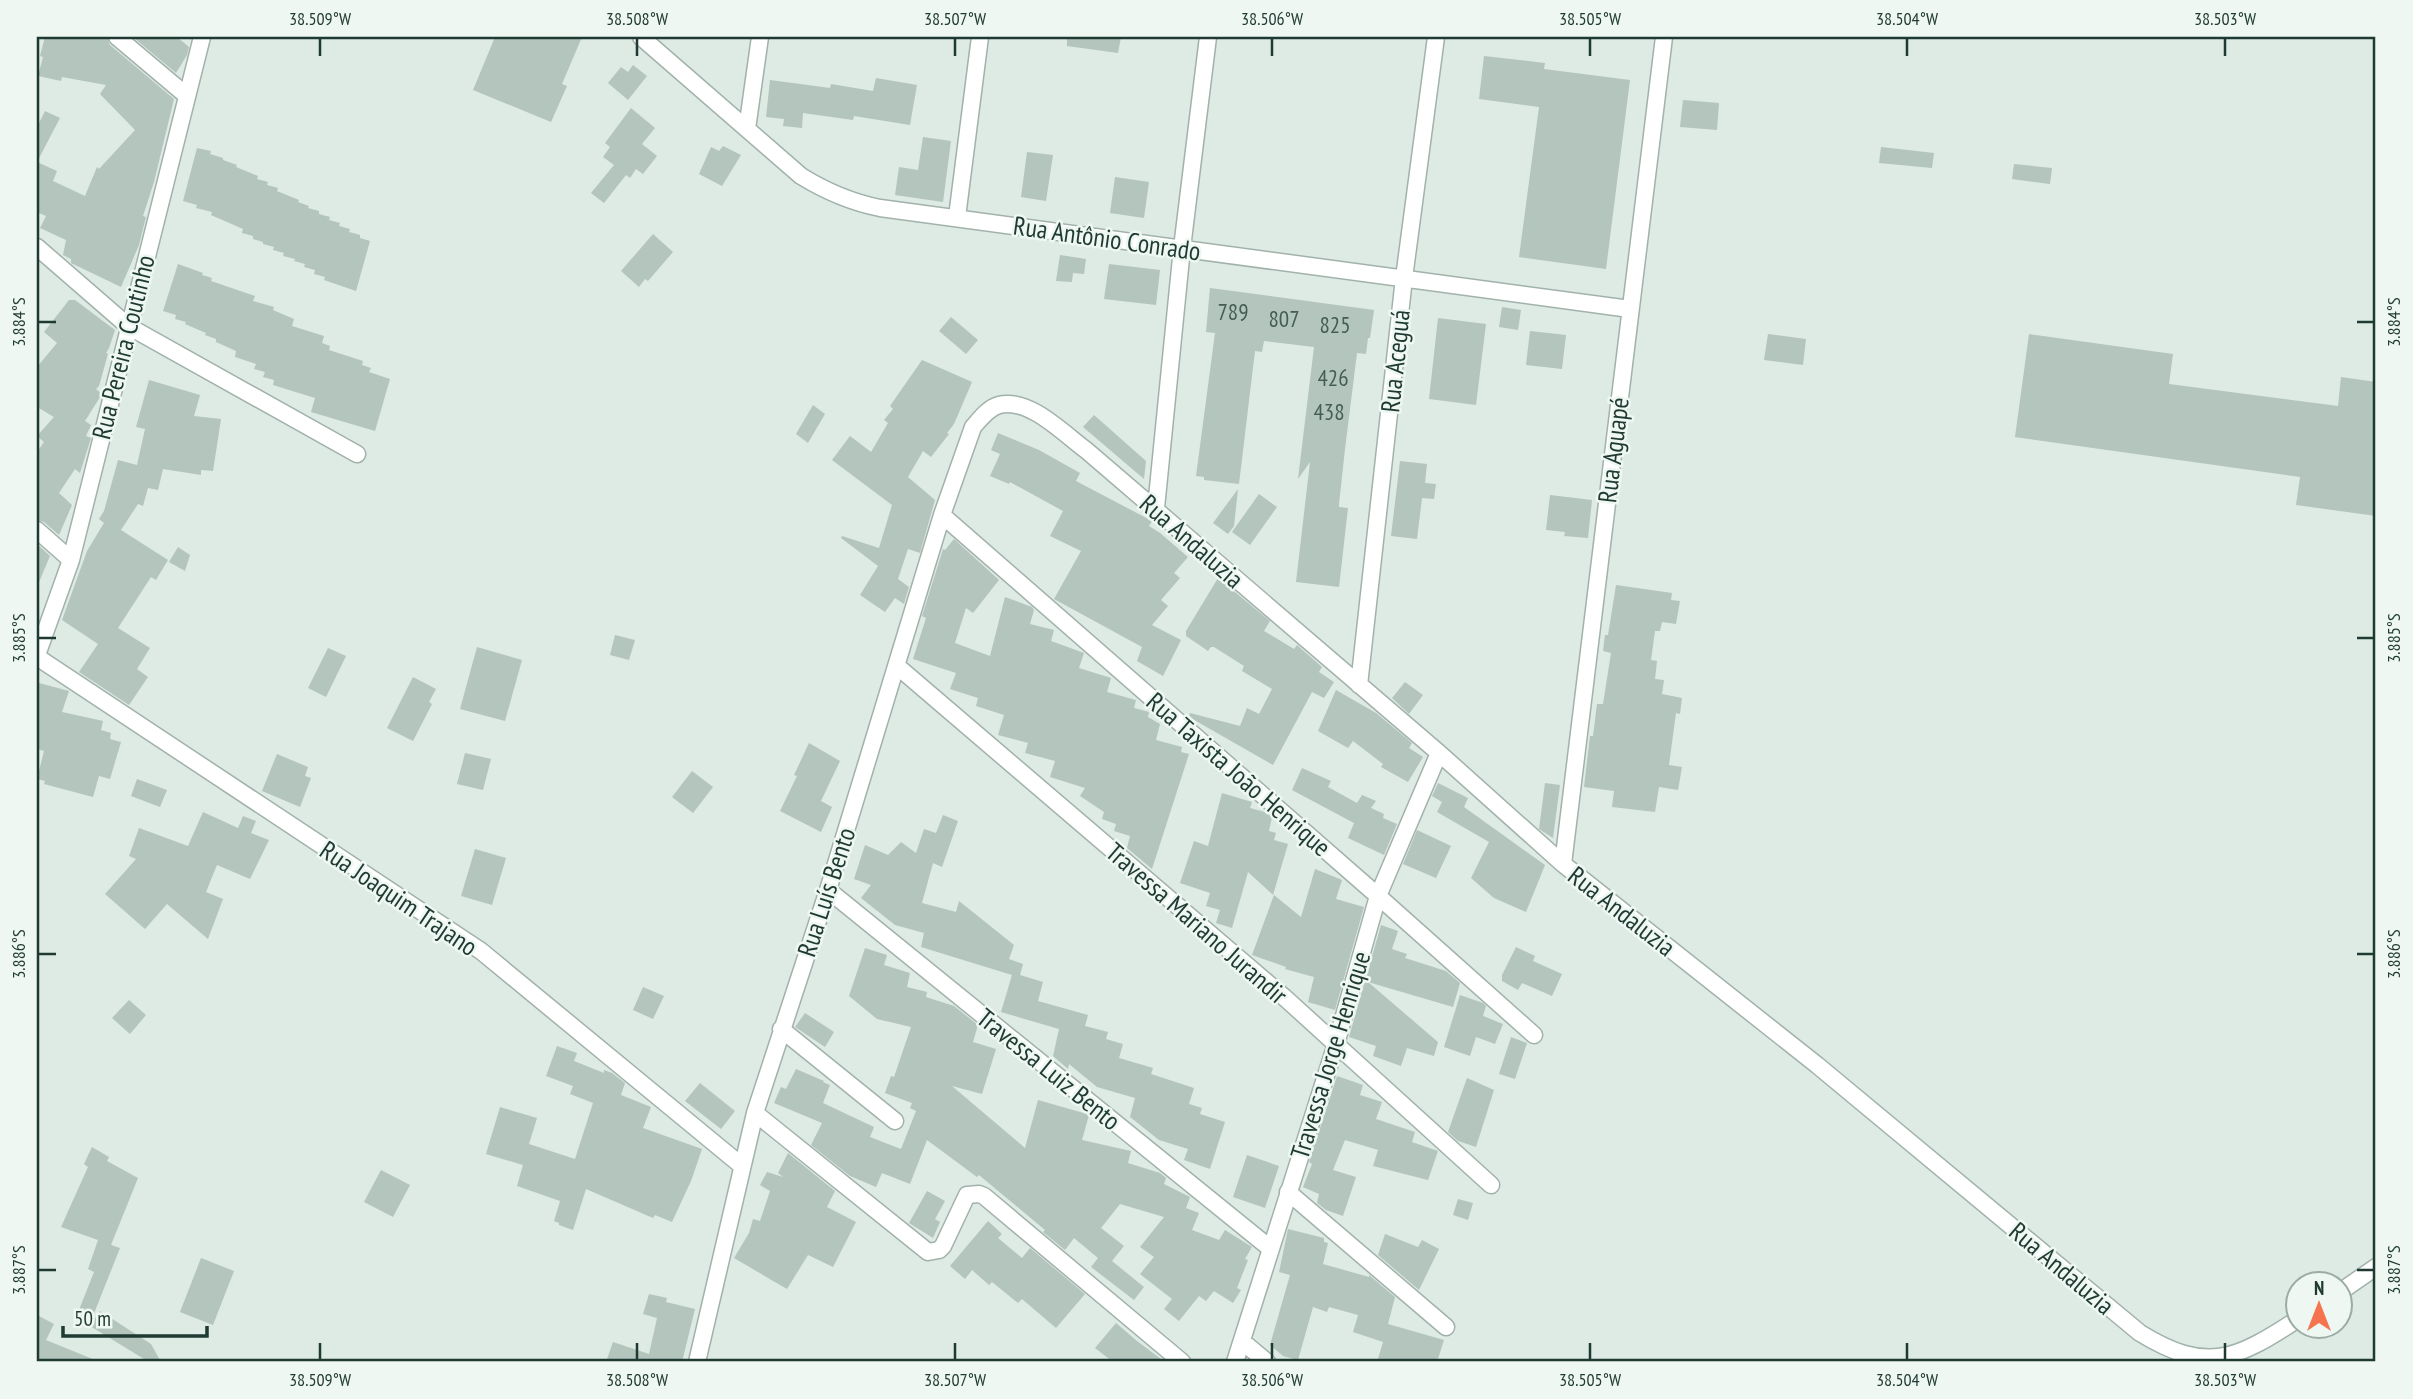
<svg xmlns="http://www.w3.org/2000/svg" width="2413" height="1399" font-family="'PT Sans Narrow',sans-serif">
<style>
.building{fill:#b3c5bd}
.lines{fill:none;stroke-linecap:round;stroke-linejoin:round}
.minor-casing{stroke:#a1b2ab;stroke-width:19}
.minor{stroke:#fff;stroke-width:16}
.ticks{fill:none;stroke:#1f3a32;stroke-width:2.5}
.labels{text-anchor:middle;dominant-baseline:central;stroke-width:5;stroke-linejoin:round;paint-order:stroke}
.number-label{font-size:23px;fill:#445d55}
.street-label{font-size:26px;fill:#1f3a32;stroke:#eef7f2}
.neatline{fill:none;stroke:#1f3a32;stroke-width:2.5}
.ticks-label{font-size:18px;text-anchor:middle;fill:#1f3a32}
</style>
<rect width="100%" height="100%" fill="#deeae4"/>
<path class="building" d="M45,37H107L110,45L174,99L154,182L143,216L146,217L139,245L121,287L71,263V259L63,255L66,240L40,228L46,216L39,213L37,218V127L45,111L60,118L37,162L57,171L53,181L85,196L97,167L99,169L135,130L100,94L106,85L62,77L61,81L38,76L43,57L40,56Z
M133,37H177L189,47L187,55L176,73Z
M495,37H582L562,84L567,86L551,122L473,90Z
M1067,37H1121L1118,53L1067,46Z
M1484,56L1545,63L1544,69L1630,80L1606,269L1519,257L1539,107L1479,99Z
M633,65L647,76L628,100L608,83L621,67L628,72Z
M876,78L917,85L910,125L854,116L853,120L803,113L802,128L783,126L784,119L766,117L770,80L830,88L831,84L873,91Z
M1683,100L1719,103L1717,130L1680,127Z
M631,108L655,128L642,144L657,156L643,174L636,169L630,178L626,175L604,203L591,193L614,165L603,157L610,147L605,143Z
M923,137L951,141L943,202L895,195L899,167L918,170Z
M723,146L741,155L722,186L699,174L711,147L719,151Z
M1881,147L1934,153L1932,168L1879,163Z
M197,148L211,151L210,154L223,158V160L237,165L236,167L258,176L257,179L268,182L267,185L278,188L277,191L299,200L298,202L309,206L308,208L319,211V214L330,217L329,220L340,223L339,226L350,229L349,232L360,235V238L370,241L356,291L324,280L325,277L314,274L315,270L304,267L305,264L294,261L295,259L283,256L284,253L273,250L274,247L263,244V242L253,239V236L242,233L243,229L211,215L212,212L196,208L197,205L183,201Z
M1027,152L1053,155L1046,201L1021,197Z
M2014,164L2052,168L2050,184L2012,179Z
M1115,177L1149,182L1144,218L1110,213Z
M653,234L673,252L648,281L645,279L639,287L621,271Z
M1060,255L1086,259L1084,274L1073,273L1072,282L1056,281Z
M178,264L203,273L202,275L212,278L211,281L255,296L253,301L274,307L273,310L294,319L292,326L324,336L322,343L330,346L329,350L363,361L362,365L371,368L369,372L390,379L375,431L311,412L315,398L273,385L274,380L263,377L265,372L254,369L256,364L235,357L236,351L216,342V339L205,335L206,333L185,324L186,322L175,319L176,315L163,311Z
M1109,264L1160,270L1156,305L1104,299Z
M1210,288L1374,310L1370,338H1368L1366,354L1357,353L1345,449L1339,504V507L1348,508L1339,587L1296,582L1310,462L1298,479L1314,347L1264,341L1262,352L1255,351L1239,484L1204,480V477L1196,476L1215,333L1206,332Z
M69,300H75L115,330L109,348L106,353L108,354L99,386L96,389L102,394L85,421L91,425L86,436L91,438L80,473L75,469L59,493L72,505L59,535L44,522L37,520V452L44,442L37,436L54,417L37,407V367L57,343L44,332Z
M1502,307L1521,310L1518,330L1499,327Z
M951,317L978,340L966,354L939,331Z
M1438,318L1486,324L1476,405L1429,399Z
M1530,331L1566,335L1562,369L1526,365Z
M1768,334L1806,339L1803,365L1764,360Z
M2029,334L2173,354L2169,384L2338,406L2341,377L2376,382V516L2296,505L2300,477L2015,437Z
M922,360L972,382L954,424L947,433L949,434L931,457L923,451L908,477L935,500L920,553L908,549L898,579L909,587L904,604L895,598L885,612L860,595L878,566L841,538L842,536L879,548L892,505L832,460L850,436L871,452L888,423L884,420L893,409L890,406Z
M149,380L200,395L194,416L221,419L213,471L201,470V475L163,469L158,490L148,488L143,506L138,504L121,530L168,560L156,580L151,577L118,628L150,648L137,669L148,677L129,705L79,672L98,644L62,620L87,551L104,523L99,519L104,511L118,460L137,465L145,429L136,427Z
M813,405L825,414L808,443L796,434Z
M1094,415L1146,461L1144,479L1083,427Z
M998,433L1039,450L1080,473L1076,481L1152,521L1149,526L1160,533L1188,557L1174,573L1180,578L1161,600L1168,606L1152,625L1181,640L1163,676L1137,661L1142,647L1054,599L1081,551L1050,536L1063,511L1010,482L1009,484L990,476L1000,454L991,450Z
M1400,461L1427,464L1425,483L1436,484L1434,499L1422,498L1417,539L1391,536Z
M1238,489L1234,526L1228,534L1213,523Z
M1259,494L1277,507L1250,545L1232,532Z
M1550,495L1592,500L1588,538L1564,536L1565,532L1546,530Z
M954,539L999,580L973,613L966,608L955,643L990,656L1005,597L1032,607L1034,610L1030,624L1054,630L1051,641L1084,653L1079,668L1111,678L1107,692L1136,700L1134,708L1149,712L1148,717L1160,724L1156,740L1182,747L1181,752L1189,754L1152,869L1127,848L1130,836L1114,831L1116,824L1102,819L1104,812L1080,796L1085,788L1050,777L1055,761L1025,753L1028,743L998,735L1004,715L976,706L978,698L950,689L956,673L913,659L926,618L922,616L943,549L945,550Z
M37,544L50,556L37,587Z
M178,547L190,555L185,571L169,562Z
M1218,578L1270,621L1264,631L1294,649L1297,645L1322,667L1319,672L1334,682L1324,698L1312,692L1273,765L1189,717L1190,713L1240,726L1247,708L1259,714L1272,689L1242,671L1244,666L1214,647H1211L1208,651L1186,636V631Z
M1616,585L1672,593L1671,600L1680,601L1676,624L1662,622L1660,631H1655L1651,660L1657,661L1655,679L1664,680L1662,694L1682,698L1680,714L1676,713L1669,765L1682,767L1678,790L1659,787L1655,812L1612,807L1614,791L1584,787L1590,736H1593L1597,704H1603L1611,653L1603,651L1605,635H1608Z
M615,635L635,640L629,660L610,655Z
M477,647L522,660L505,721L460,709Z
M328,648L346,656L326,697L308,688Z
M413,677L436,689L429,702L432,704L413,741L387,728Z
M1405,682L1423,695L1409,714L1392,698Z
M39,683L69,691L62,712L103,721L101,730L111,733L110,739L121,742L110,779L99,776L93,797L44,784L45,781L37,779L44,751L37,749V694Z
M1336,690L1376,713L1412,743L1409,748L1423,757L1408,782L1381,767L1383,764L1353,741L1348,748L1318,731Z
M809,743L840,761L821,801L832,807L821,832L780,811L797,776L794,775Z
M465,753L491,759L483,790L457,784Z
M277,754L308,767L305,776L311,778L300,807L262,791Z
M1302,768L1331,781L1328,787L1357,803L1362,795L1376,801L1371,808L1384,814L1383,818L1397,824L1384,855L1348,838L1354,823L1292,790Z
M692,771L713,787L693,813L672,797Z
M137,779L167,790L160,807L131,796Z
M1438,783L1468,798L1464,807L1545,865L1526,912L1494,898L1471,878L1489,842L1437,812L1442,802L1432,796Z
M1545,783L1560,785L1553,838L1539,829Z
M1222,793L1252,802L1250,808L1268,813L1272,817L1269,831L1276,833L1274,840L1288,844L1273,895L1248,872L1232,928L1216,923L1220,910L1206,906L1210,893L1180,883L1194,841L1208,846Z
M203,812L238,828L243,816L256,821L251,833L269,840L250,879L217,865L206,892L223,899L208,939L167,904L145,929L105,894L136,859L129,856L139,828L188,846Z
M943,815L958,821L942,867L933,863L922,903L956,912L959,901L1014,945L1009,959L1023,964L1020,975L1043,982L1038,1001L1088,1015L1085,1026L1108,1032L1106,1039L1123,1044L1119,1058L1153,1068L1151,1074L1194,1088L1189,1104L1202,1108L1200,1114L1225,1122L1210,1169L1184,1160L1188,1149L1159,1140L1130,1117L1135,1098L1097,1087L1069,1064L1068,1069L1053,1056L1059,1029L1001,1012L1012,975L921,947L924,933L895,925L861,898L871,885L854,879L865,845L888,855L901,842L916,853L924,829L936,833Z
M1417,830L1451,846L1436,878L1403,864Z
M475,849L506,858L492,905L461,896Z
M1315,869L1342,880L1336,899L1364,907L1335,1010L1308,1002L1314,977L1285,969L1286,967L1252,955L1274,895L1301,917Z
M1381,925L1398,931L1392,949L1407,954L1405,958L1446,971L1460,983L1453,1007L1368,982L1438,1042L1434,1056L1407,1048L1401,1066L1373,1056L1376,1046L1349,1037Z
M1516,947L1535,956L1533,961L1562,974L1552,996L1522,983L1518,990L1502,981V975Z
M865,948L887,955L884,965L910,973L907,987L927,992L926,997L954,1006L978,1025L973,1042L996,1049L982,1094L952,1086L1025,1148L1038,1100L1087,1114L1089,1115L1082,1140L1131,1151L1128,1163L1160,1173L1166,1178L1164,1184L1190,1197L1186,1208L1199,1213L1192,1230L1219,1240L1225,1230L1252,1247L1245,1259L1248,1260L1237,1288L1241,1290L1233,1303L1214,1291L1206,1301L1199,1296L1179,1321L1164,1309L1172,1299L1140,1274L1154,1257L1140,1247L1164,1217L1120,1204L1101,1228L1124,1246L1112,1261L1144,1287L1134,1300L1091,1267L1098,1258L1074,1238L1065,1250L1043,1232L1045,1230L979,1175L977,1177L927,1140L910,1184L882,1173L876,1187L850,1176L811,1145L822,1123L774,1103L781,1087L786,1089L796,1069L824,1081L823,1082L830,1085L823,1103L874,1127L870,1137L901,1149L916,1111L910,1108L912,1103L885,1093L891,1076L894,1077L911,1027L877,1019L849,996Z
M643,987L664,996L653,1019L633,1010Z
M1460,995L1483,1003L1486,1006L1483,1016L1503,1024L1495,1044L1476,1037L1470,1056L1444,1047Z
M129,1000L146,1015L130,1034L112,1018Z
M805,1013L834,1032L825,1047L795,1027Z
M1511,1037L1527,1043L1515,1079L1499,1074Z
M557,1046L577,1053L574,1061L604,1073V1070L612,1073L625,1083L621,1095L651,1107L643,1128L702,1149L691,1181L672,1222L655,1215L653,1218L586,1189L573,1230L559,1225V1223L554,1221L560,1201L517,1186L523,1165L486,1154L500,1107L537,1118L529,1144L575,1159L593,1103L570,1094L573,1086L546,1076Z
M1337,1076L1363,1085L1360,1095L1382,1102L1376,1119L1415,1132L1412,1142L1438,1151L1428,1180L1373,1166L1378,1150L1345,1140L1333,1170L1356,1177L1343,1216L1326,1210L1317,1203L1319,1194L1303,1187L1312,1164L1309,1162Z
M1467,1078L1494,1090L1476,1147L1458,1141L1448,1132Z
M700,1083L735,1111L721,1129L685,1101Z
M92,1147L109,1157L107,1161L138,1178L111,1245L120,1248L91,1321L77,1315L94,1272L88,1269L98,1240L61,1227L88,1167L84,1164Z
M788,1153L835,1191L827,1207L856,1222L833,1267L808,1255L787,1289L734,1258L749,1233L753,1219L760,1221L770,1191L760,1185L767,1172L783,1177L778,1173Z
M1247,1155L1279,1166L1265,1208L1233,1197Z
M381,1170L410,1185L393,1217L364,1202Z
M927,1191L945,1201L935,1219L940,1222L933,1238L909,1223Z
M1458,1199L1473,1203L1468,1220L1453,1215Z
M988,1221L1002,1234L998,1238L1022,1258L1030,1248L1085,1294L1056,1328L1022,1299L1018,1303L992,1282L989,1285L972,1270L965,1279L950,1266Z
M1288,1229L1324,1238V1242L1328,1243L1323,1264L1369,1277V1275L1395,1297L1388,1324L1444,1340L1437,1362H1377L1383,1342L1353,1332L1358,1315L1329,1307L1327,1312L1313,1307L1298,1360L1283,1356L1270,1345L1290,1275L1279,1272Z
M1385,1234L1418,1247L1422,1240L1439,1249L1419,1290L1378,1255Z
M201,1258L234,1271L213,1325L180,1312Z
M649,1294L667,1298L666,1302L695,1309L682,1362H606L613,1342L649,1354L657,1318L643,1314Z
M100,1311L151,1344L161,1362H149L90,1326Z
M37,1315L54,1324L46,1340L100,1362H37Z
M1116,1323L1137,1341L1165,1362H1113L1095,1348Z"/>
<g class="lines">
<defs>
<path id="minor" d="M117,37L187,96
M641,37L801,176C827,192 850,202 880,208L1630,309
M747,129L760,37
M957,217L980,37
M37,247L128,326L357,454
M1156,508L1182,248L1208,37
M942,515L1378,896L1534,1035
M37,530L71,560
M37,655L71,560L202,37
M37,657L481,951L742,1166
M897,666L1284,997L1491,1185
M1359,685L1404,278L1436,37
M1563,864L1664,37
M828,890L1271,1249
M781,1029L895,1121
M755,1113L928,1252L939,1250L943,1246L967,1195L979,1194L984,1196L1182,1362
M1288,1192L1446,1327
M2340,1292L2376,1267
M1243,1342L1267,1362
M697,1362L755,1113L828,890L942,515L973,427C980,419 988,408 999,405C1029,397 1064,434 1086,450L1439,753L1563,864L1817,1065L2140,1333C2207,1374 2235,1360 2298,1319
M1235,1362L1336,1044L1378,896L1439,753"/>
</defs>
<use href="#minor" class="minor-casing"/>
<use href="#minor" class="minor"/>
</g>
<path class="ticks" d="M320,38V56M637,38V56M955,38V56M1272,38V56M1590,38V56M1907,38V56M2225,38V56M38,322H56M2357,322H2374M38,638H56M2357,638H2374M38,954H56M2357,954H2374M38,1270H56M2357,1270H2374M320,1343V1360M637,1343V1360M955,1343V1360M1272,1343V1360M1590,1343V1360M1907,1343V1360M2225,1343V1360"/>
<g class="labels">
<g class="number-label">
<text x="1233" y="311">789</text>
<text x="1284" y="318">807</text>
<text x="1335" y="324">825</text>
<text x="1333" y="377">426</text>
<text x="1329" y="411">438</text>
</g>
<g class="street-label">
<text transform="translate(1107 238) rotate(8)">Rua Antônio Conrado</text>
<text transform="translate(123 347) rotate(-76)">Rua Pereira Coutinho</text>
<text transform="translate(1395 361) rotate(-84)">Rua Aceguá</text>
<text transform="translate(1613 450) rotate(-83)">Rua Aguapé</text>
<text transform="translate(1192 541) rotate(41)">Rua Andaluzia</text>
<text transform="translate(1239 774) rotate(41)">Rua Taxista João Henrique</text>
<text transform="translate(826 892) rotate(-72)">Rua Luís Bento</text>
<text transform="translate(399 898) rotate(34)">Rua Joaquim Trajano</text>
<text transform="translate(1622 911) rotate(38)">Rua Andaluzia</text>
<text transform="translate(1197 923) rotate(41)">Travessa Mariano Jurandir</text>
<text transform="translate(1330 1055) rotate(-73)">Travessa Jorge Henrique</text>
<text transform="translate(1049 1069) rotate(39)">Travessa Luiz Bento</text>
<text transform="translate(2062 1268) rotate(40)">Rua Andaluzia</text>
</g>
</g>
<rect width="2413" height="1399" fill="none" stroke="#eef7f2" stroke-width="77"/>
<g transform="translate(2319 1305)"><circle r="33" fill="#eef7f2" stroke="#9baba5" stroke-width="2"/>
<path d="M0-5L12 26L0 18L-12 26Z" fill="#f67350"/>
<text y="-10" font-size="19" font-weight="bold" text-anchor="middle" fill="#1f3a32">N</text>
</g>
<path d="M63 1326v10h144v-10" fill="none" stroke="#1f3a32" stroke-width="3.5"/>
<text x="74" y="1326" font-size="21" fill="#1f3a32" stroke="#eef7f2" stroke-width="5" paint-order="stroke">50 m</text>
<rect x="38" y="38" width="2336" height="1322" class="neatline"/>
<g class="ticks-label">
<text x="320" y="25">38.509°W</text>
<text x="637" y="25">38.508°W</text>
<text x="955" y="25">38.507°W</text>
<text x="1272" y="25">38.506°W</text>
<text x="1590" y="25">38.505°W</text>
<text x="1907" y="25">38.504°W</text>
<text x="2225" y="25">38.503°W</text>
<text transform="translate(19 322) rotate(-90)" y="6">3.884°S</text>
<text transform="translate(2394 322) rotate(-90)" y="6">3.884°S</text>
<text transform="translate(19 638) rotate(-90)" y="6">3.885°S</text>
<text transform="translate(2394 638) rotate(-90)" y="6">3.885°S</text>
<text transform="translate(19 954) rotate(-90)" y="6">3.886°S</text>
<text transform="translate(2394 954) rotate(-90)" y="6">3.886°S</text>
<text transform="translate(19 1270) rotate(-90)" y="6">3.887°S</text>
<text transform="translate(2394 1270) rotate(-90)" y="6">3.887°S</text>
<text x="320" y="1386">38.509°W</text>
<text x="637" y="1386">38.508°W</text>
<text x="955" y="1386">38.507°W</text>
<text x="1272" y="1386">38.506°W</text>
<text x="1590" y="1386">38.505°W</text>
<text x="1907" y="1386">38.504°W</text>
<text x="2225" y="1386">38.503°W</text>
</g>
</svg>
